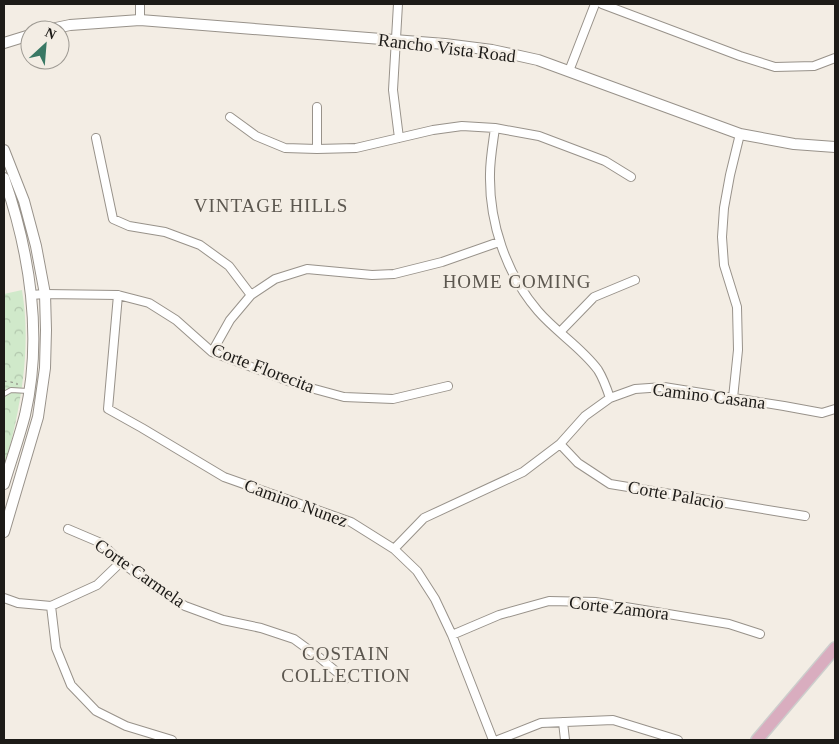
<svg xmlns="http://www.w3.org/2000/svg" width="839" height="744" font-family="'Times New Roman',serif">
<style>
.park{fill:url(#park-crowns)}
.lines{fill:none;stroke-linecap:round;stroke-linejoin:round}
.lane-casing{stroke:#98928a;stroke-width:6}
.street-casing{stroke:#98928a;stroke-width:10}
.secondary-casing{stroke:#98928a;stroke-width:12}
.primary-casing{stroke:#cdcdcc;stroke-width:14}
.path{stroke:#827f79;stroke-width:1;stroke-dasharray:2.5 4;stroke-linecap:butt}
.lane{stroke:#fff;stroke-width:4}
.street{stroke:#fff;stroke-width:8}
.secondary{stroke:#fff;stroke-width:10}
.primary{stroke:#d9adbf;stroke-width:11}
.labels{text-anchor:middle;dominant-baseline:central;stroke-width:5;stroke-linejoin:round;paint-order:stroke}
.street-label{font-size:18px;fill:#1d1b18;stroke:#f3ede4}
.neighbourhood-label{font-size:19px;letter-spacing:1px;fill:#5c574f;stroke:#f3ede4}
</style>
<defs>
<pattern id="park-crowns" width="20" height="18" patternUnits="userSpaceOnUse" patternTransform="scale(1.25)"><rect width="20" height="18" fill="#d0e9ca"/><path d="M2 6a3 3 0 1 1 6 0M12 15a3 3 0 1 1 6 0" fill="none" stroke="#b2c7ad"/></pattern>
</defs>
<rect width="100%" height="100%" fill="#f3ede4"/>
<path class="park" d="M22,290C32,351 20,410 4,469V294Z"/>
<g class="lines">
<defs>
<path id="lane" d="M4,394L11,390L28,391"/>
<path id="street" d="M398,4L393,90L399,138
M602,4L740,56L775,67L814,66L835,58
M140,20V4
M569,71L595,4
M230,117L256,136L285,148L317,149L356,148L433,130L462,126L495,128L539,136L605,161L631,177
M495,128C493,143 490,159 490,174C489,222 506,274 538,311C557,333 581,347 598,370C603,378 607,389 610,398
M96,138L113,219L129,226L165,232L200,245L229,266L251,295
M317,149V107
M31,295L45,294L118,295L149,303L176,320L212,352L296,384L344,397L393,399L448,386
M118,295L108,409L142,428L224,477L351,522L394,549L417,571L435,599L452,635L493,740
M560,332L594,297L635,280
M212,352L230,320L251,295L275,279L307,269L372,275L394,274L442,262L499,242
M733,398L738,350L737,307L724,265L722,237L724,208L730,175L740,134
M560,444L578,463L610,484L805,516
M68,529L101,543L121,562L153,586L185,606L223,620L261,628L294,639L320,658L345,679
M394,549L424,518L523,472L560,444L585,416L610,398L635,389L664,387L784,406L822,413L835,409
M4,598L18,603L51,606L97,585L121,562
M51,606L56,648L71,685L96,711L126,726L172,740
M452,635L499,615L549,601L595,602L729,624L760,634
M563,722L565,740
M498,740L541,723L613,720L678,740"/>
<path id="secondary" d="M46,30L70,25L140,20L445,44L492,50L538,60L740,134L794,144L835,147
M4,43L30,35
M4,150L24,201L36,246L45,294L46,330L45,368L38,417L4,532
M4,178C30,253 43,337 25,415C19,438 11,461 4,484"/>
<path id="primary" d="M757,740L835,648"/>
</defs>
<use href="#lane" class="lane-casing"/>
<use href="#street" class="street-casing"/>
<use href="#secondary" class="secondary-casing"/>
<use href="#primary" class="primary-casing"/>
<path class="path" d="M4,381L17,383V385"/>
<use href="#lane" class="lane"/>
<use href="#street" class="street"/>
<use href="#secondary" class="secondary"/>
<use href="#primary" class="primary"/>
</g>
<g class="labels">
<g class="street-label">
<text transform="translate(447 48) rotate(7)">Rancho Vista Road</text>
<text transform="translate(263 368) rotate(21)">Corte Florecita</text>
<text transform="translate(709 396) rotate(7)">Camino Casana</text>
<text transform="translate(676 495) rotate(10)">Corte Palacio</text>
<text transform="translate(296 503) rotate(20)">Camino Nunez</text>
<text transform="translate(140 573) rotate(35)">Corte Carmela</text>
<text transform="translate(619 608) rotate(7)">Corte Zamora</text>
</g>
<g class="neighbourhood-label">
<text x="271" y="205">VINTAGE HILLS</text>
<text x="517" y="281">HOME COMING</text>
<text x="346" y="653">COSTAIN<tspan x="346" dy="22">COLLECTION</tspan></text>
</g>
</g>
<rect width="839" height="744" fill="none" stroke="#1d1b18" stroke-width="10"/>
<g transform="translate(45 45) rotate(26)"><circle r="24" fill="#f3ede4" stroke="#9d9992"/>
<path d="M0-4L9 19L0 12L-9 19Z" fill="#397864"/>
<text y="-8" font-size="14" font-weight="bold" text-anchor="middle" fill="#1d1b18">N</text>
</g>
</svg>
